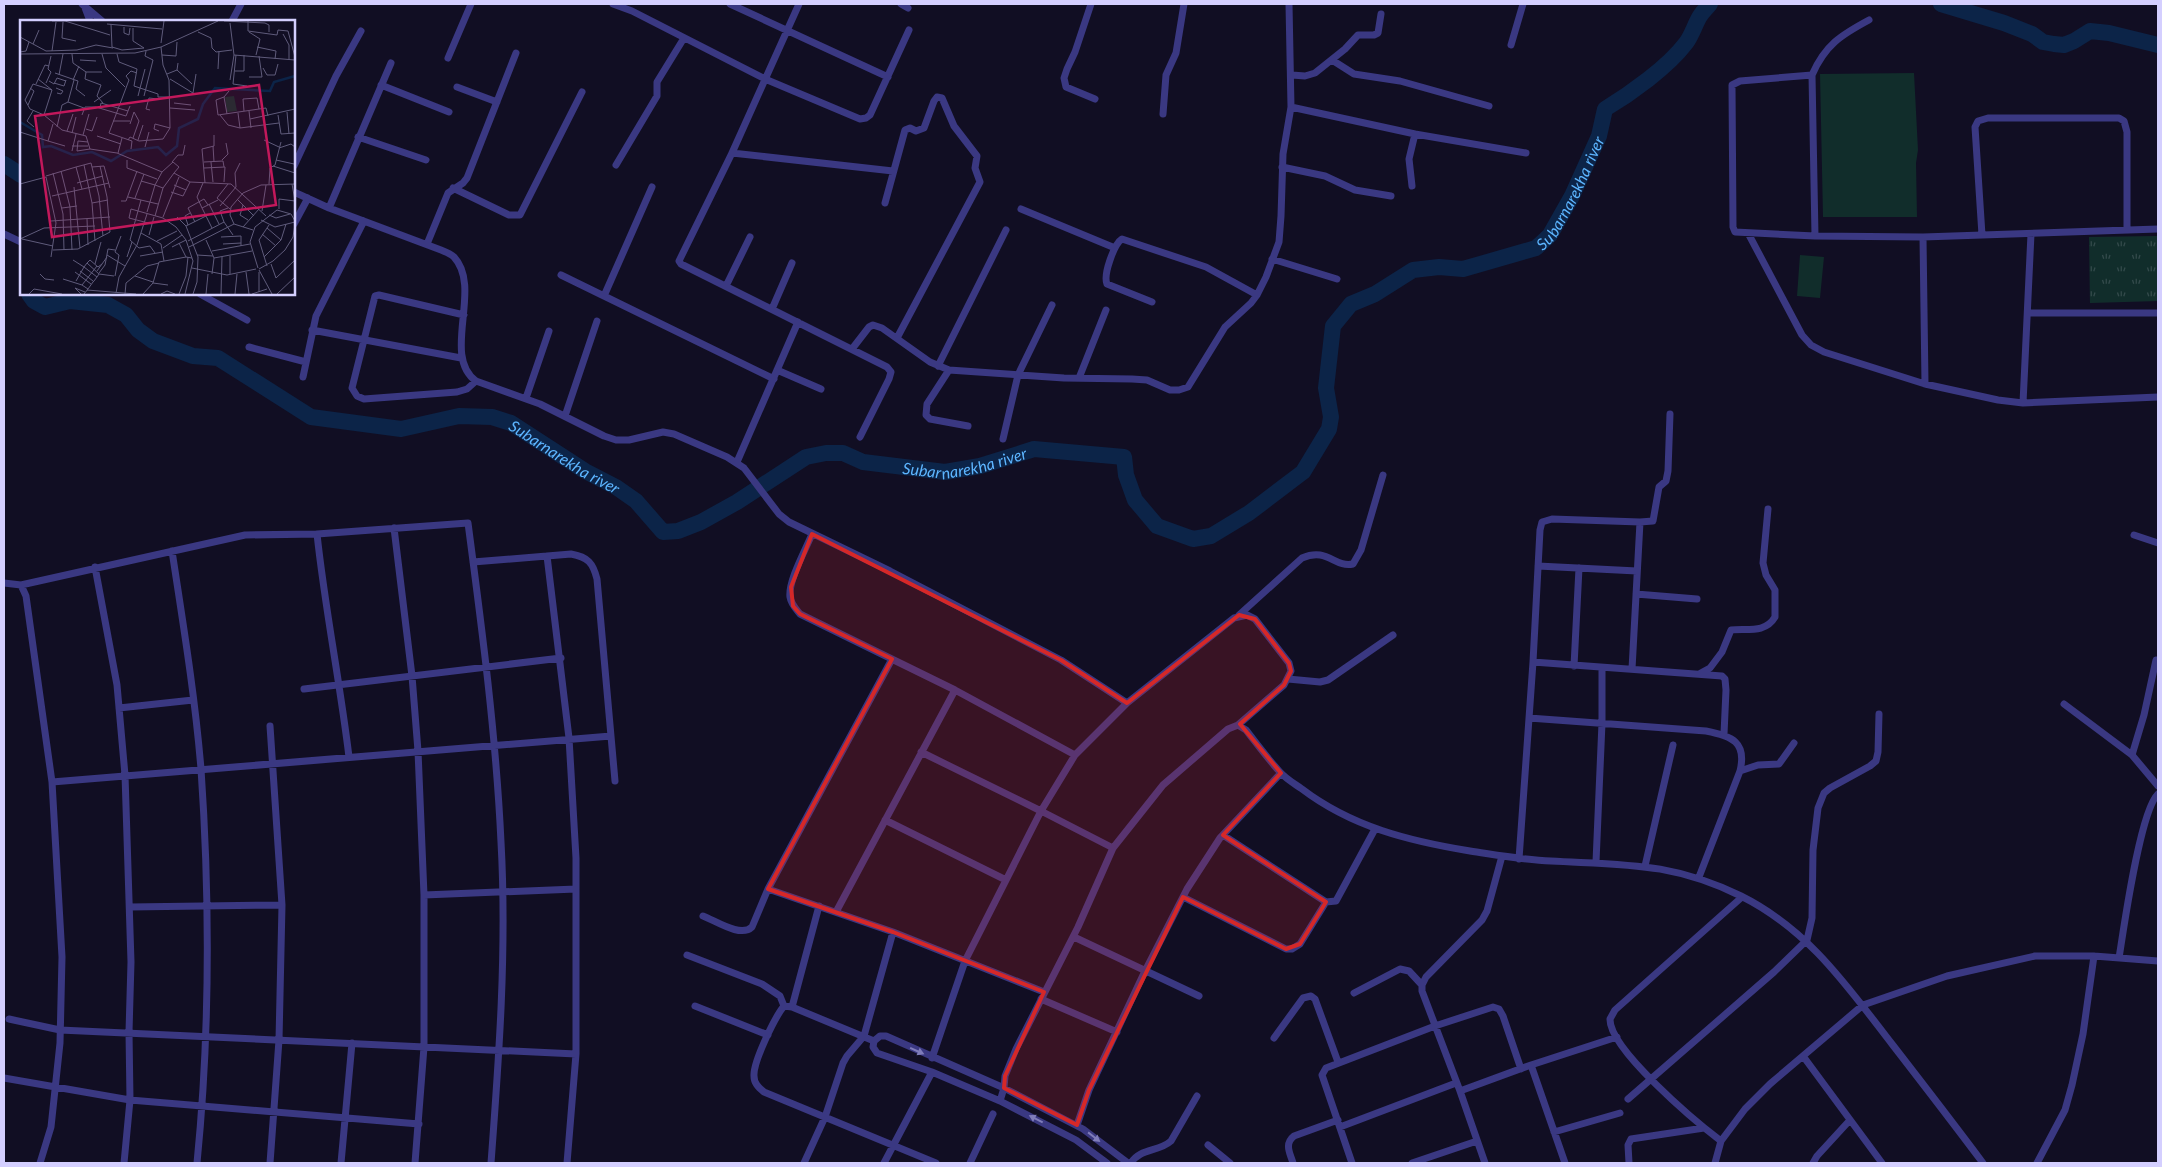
<svg xmlns="http://www.w3.org/2000/svg" width="2162" height="1167" font-family="Lato,sans-serif">
<style>
.grass{fill:url(#grass-tufts)}
.pitch{fill:#112d2b}
.lines{fill:none;stroke-linecap:round;stroke-linejoin:round}
.river{stroke:#0c2448;stroke-width:16}
.street{stroke:#3a3882;stroke-width:7}
.oneway{fill:#7f7cba}
.marked{fill:#d62828;fill-opacity:0.2;stroke:#d62828;stroke-width:4;stroke-linejoin:round}
.labels{text-anchor:middle;dominant-baseline:central;stroke-width:4;stroke-linejoin:round;paint-order:stroke}
.water-label{font-size:16px;font-style:italic;fill:#5db5ff;stroke:#110e23}
.inset-river{fill:none;stroke:#0c2448;stroke-width:2.5}
.inset-road{fill:none;stroke:#5f5b7b;stroke-width:1}
.view{fill:#c2185b;fill-opacity:0.15;stroke:#c2185b;stroke-width:2.5}
.inset-edge{fill:none;stroke:#d4cfff;stroke-width:2.5}
</style>
<defs>
<pattern id="grass-tufts" width="24" height="20" patternUnits="userSpaceOnUse" patternTransform="scale(1.25)"><rect width="24" height="20" fill="#112d2b"/><path d="M3 7l-1-3M5 7V3M7 7l1-3M15 17l-1-3M17 17v-4M19 17l1-3" fill="none" stroke="#334a4b"/></pattern>
</defs>
<rect width="100%" height="100%" fill="#110e23"/>
<path class="grass" d="M2158,236V301L2090,303L2089,237Z"/>
<path class="pitch" d="M1914,73L1918,150L1916,163L1917,217H1823L1820,74Z
M1800,255L1824,257L1820,298L1797,296Z"/>
<g class="lines">
<g class="river">
<path d="M1941,4L2004,23L2032,34L2043,42L2054,44L2064,45L2074,41L2090,31L2109,33L2158,45"/>
<path d="M4,164L21,175"/>
<path id="s1" d="M29,294L34,301L45,307L70,301L108,305L126,315L138,330L153,341L193,356L218,358L311,417L401,429L459,416L492,417L511,423L585,471L616,487L636,501L663,532L678,531L701,522L737,502L806,457L826,453H843L863,462L945,472L980,466L1034,449L1124,457L1126,475L1135,500L1157,526L1193,539L1211,536L1249,513L1303,472L1329,429L1331,417L1326,388L1333,326L1351,304L1375,294L1413,270L1439,267L1463,269L1536,248L1550,235L1572,196L1599,136L1605,109C1630,94 1668,67 1686,43C1692,35 1695,24 1700,16C1703,11 1707,8 1710,4"/>
</g>
<path class="street" d="M82,4L102,21
M613,4L632,11L765,79L860,119L866,118L870,115L909,30
M730,4L888,77
M799,4L732,153L679,261L681,264L887,367L891,372L889,379L860,437
M901,4L908,8
M1091,4L1075,52L1067,69L1064,78L1066,87L1095,99
M84,5L90,21
M232,21L241,4
M1511,45L1523,4
M448,58L471,4
M1332,60L1354,74L1400,81L1489,106
M1292,75L1305,76L1315,73L1345,49L1358,35H1374L1378,33L1381,14
M1812,75L1740,81L1732,85L1733,227L1735,232L1815,236L1923,237L2158,229
M381,85L449,112
M457,87L497,102
M1291,107L1415,134L1526,153
M1163,114L1166,75L1176,53L1184,4
M358,137L426,160
M732,153L893,171
M616,165L657,96V82L684,38
M294,166L336,76L361,31
M1282,167L1325,176L1355,190L1391,196
M1412,186L1409,159L1415,134
M453,188L509,215H520L582,92
M294,192L329,208L441,250C446,252 451,254 454,257C483,288 441,356 476,381L540,404L604,436L616,440H629L663,432L674,434L727,457L744,468L779,514L789,522L890,571L1061,660L1127,703L1075,755L1041,811L1113,848
M885,203L905,130L910,128L916,131L924,128L934,101L937,97L942,98L954,126L977,156L975,168L980,182L897,338
M329,208L391,63
M1021,209L1115,248
M294,224L308,198
M1748,233L1802,335L1811,345L1824,352L1925,384L1998,400L2023,403L2158,397
M4,234L21,242
M1982,235L1975,127L1978,121L1988,118H2119L2124,121L2127,132V230
M1815,236L1812,75C1825,45 1841,35 1869,20
M1923,237L1925,384
M427,244L448,193L463,183L467,178L516,53
M1272,259L1337,279
M561,275L774,379
M726,286L750,237
M200,294L247,320
M604,296L652,187
M1152,302L1107,284C1103,275 1114,244 1122,239L1206,267L1257,295
M772,309L792,263
M2028,313H2158
M464,315L379,295L375,296L352,388L357,396L364,399L457,392L467,389L476,381
M312,330L461,358
M249,347L306,362
M852,349L869,327L873,325L882,328L930,362L949,370L1064,378L1132,379L1147,380L1170,390H1179L1188,387L1225,327L1251,303L1257,295L1266,277L1279,242L1281,216L1283,154L1291,107L1289,4
M938,366L1006,230
M777,370L821,389
M949,370L927,404L926,415L930,419L968,426
M303,377L316,316L364,221
M1079,378L1106,310
M526,398L549,331
M2023,403L2031,234
M565,416L597,321
M1003,439L1018,375L1052,305
M737,462L798,322
M394,528L412,676L418,751L424,895V1047L415,1163
M317,534L468,523C482,629 496,735 501,842C507,949 499,1057 491,1163
M812,534C806,549 788,581 790,597C791,604 796,609 800,614L955,690L1075,755
M2134,535L2158,543
M172,551C183,623 195,696 201,769C210,900 210,1032 197,1163
M547,556L569,738L576,858V1054L567,1163
M473,562L571,554C588,557 593,563 597,579L615,781
M1538,566L1637,571
M95,567L117,685L125,775L131,962L129,1032L130,1100L124,1163
M4,583L21,585L26,596L52,782L62,957L60,1043L51,1127L40,1163
M21,585L245,535L317,534C325,609 340,682 349,757
M1636,594L1697,599
M1239,615L1302,558C1328,547 1334,568 1353,564L1361,550L1383,475
M1533,662L1722,676L1725,679L1726,690L1724,734
M1574,666L1579,568
M1632,669L1640,522
M1699,674L1710,668L1722,652L1731,630C1746,628 1765,634 1775,617V590L1766,575L1763,563L1768,509
M1288,679L1320,682L1328,680L1393,635
M304,689L561,658
M1127,703L1234,618L1247,615L1255,619L1289,663L1291,671L1284,685L1238,725
M2064,704L2132,755L2158,786
M119,708L193,700
M1529,718L1706,731C1732,736 1747,742 1740,771L1699,877
M270,726L282,905L279,1040L270,1163
M921,752L1041,811L965,961L932,1058
M2132,755L2144,715L2156,660
M1740,771L1758,765L1779,764L1794,743
M52,782L611,736
M885,820L1006,880
M1223,835L1326,902L1336,901L1375,829
M1519,859L1533,662L1540,530L1542,522L1552,519L1640,522L1653,521L1659,487L1666,481L1668,471L1670,414
M1596,862L1602,723V668
M1645,866L1673,745
M768,889L893,932L1044,992
M424,895L576,889
M1183,897L1286,949H1292L1300,944L1326,902
M130,907L282,905
M836,912L955,690
M703,916C716,921 741,938 752,927L768,889L892,659
M1074,937L1199,996
M687,955L762,984L780,996L784,1006
M2119,958C2124,927 2140,811 2158,794
M1354,993L1400,969L1409,971L1422,985
M1041,999L1117,1032
M695,1006L768,1035
M792,1007L819,906
M9,1019L60,1030L576,1054
M1274,1038L1303,998L1311,996L1315,999L1338,1062
M874,1041L792,1007L784,1006C775,1017 753,1062 754,1076C754,1083 758,1087 764,1092L936,1163
M1803,1056L1882,1163
M1531,1065L1565,1163
M4,1078L130,1100L419,1124
M1460,1091L1422,991V985L1426,977L1482,920L1487,911L1502,856
M1628,1099L1774,972L1807,940L1812,918L1813,850L1818,808L1824,793L1830,788L1870,766L1876,761L1878,752L1879,714
M1000,1101L1004,1088L1005,1076L1016,1049L1078,927L1113,848L1163,785L1228,729L1238,725L1246,730C1257,744 1268,759 1280,772C1286,779 1295,784 1302,789C1352,827 1409,841 1470,851C1497,855 1524,860 1551,861C1625,865 1672,862 1741,896C1809,930 1847,986 1892,1044C1923,1084 1953,1123 1983,1163
M1077,1125L1089,1090L1145,971L1187,889L1220,838L1281,773
M1340,1127L1456,1083
M1554,1132L1620,1113
M1721,1141C1696,1122 1609,1049 1610,1019L1615,1010L1742,897
M1208,1145L1230,1163
M341,1163L352,1043
M804,1163L825,1117L843,1063L847,1056L864,1036L893,932
M884,1163L932,1072
M970,1163L993,1114
M1107,1163L1076,1140L1000,1101L932,1072L877,1053L873,1047L874,1041L880,1036H886L1004,1088L1083,1129L1128,1163
M1131,1163C1140,1148 1159,1152 1171,1141L1197,1096
M1293,1163C1290,1153 1284,1144 1294,1136L1338,1120
M1352,1163L1322,1075L1326,1068L1435,1026L1493,1007L1499,1009L1503,1016L1521,1069
M1412,1163L1477,1141
M1485,1163L1460,1091L1531,1065L1617,1037
M1629,1163L1628,1145L1631,1139L1704,1128
M1715,1163L1721,1141L1745,1109L1770,1084L1863,1005L1947,976L2035,956H2094L2158,961
M1813,1163L1817,1156L1850,1120
M2037,1163L2065,1110L2072,1085L2083,1034L2094,956"/>
</g>
<defs><path id="oneway-solid" d="M-6-.8H1V-3.2L6.5 0L1 3.2V.8H-6Z" transform="scale(1.25)"/></defs>
<g class="oneway">
<use href="#oneway-solid" transform="translate(917 1051) rotate(24)"/>
<use href="#oneway-solid" transform="translate(1036 1119) rotate(-153)"/>
<use href="#oneway-solid" transform="translate(1094 1137) rotate(38)"/>
</g>
<path class="marked" d="M812,534L1061,660L1127,703L1239,615L1255,619L1289,663L1291,671L1284,685L1240,724L1281,773L1223,835L1326,902L1300,944L1286,949L1183,897L1089,1090L1077,1125L1004,1088L1005,1076L1044,992L893,932L768,889L892,659L800,614L793,606L791,587Z"/>
<g class="labels">
<g class="water-label">
<text stroke="none"><textPath href="#s1" startOffset="1894">Subarnarekha river</textPath></text>
<text stroke="none"><textPath href="#s1" startOffset="588">Subarnarekha river</textPath></text>
<text stroke="none"><textPath href="#s1" startOffset="1039">Subarnarekha river</textPath></text>
</g>
</g>
<g transform="translate(20 20)">
<rect width="275" height="275" fill="#110e23"/>
<path d="M214,76L217,91L207,92L205,77Z" fill="#112d2b"/>
<path class="inset-river" d="M0,102L22,115L23,127L31,126L53,135L72,132L91,141L107,131L138,127L146,135L157,126L159,108L178,99L183,84L195,68L250,71L254,62L275,56"/>
<path class="inset-road" d="M32,1H45L90,15M204,1L245,3L249,5V12M228,1V11L257,15L258,10L268,11L275,37M43,2L42,18L56,21M210,3L214,35M87,4L142,9M91,4L92,27L102,30L124,28L113,21V8M104,7V13L109,15L110,8M178,12L191,18L192,28L196,32L212,30M229,12L240,19L236,35M263,14L269,25V40M0,17L26,31L57,30L76,25L93,28M141,23L144,1M13,24L19,10M237,27L256,31L255,39M32,31L36,2M0,32L6,31L9,22M0,34L115,33L141,27M52,34L53,43L66,52H82M82,34L86,48L105,67M97,34L99,42L117,49L114,66L138,74V77H149M142,35L156,36L157,22M216,35L213,64L227,66M60,40L76,41M243,48L247,55H255L258,44M198,49L199,31M157,50L172,64M215,51H224V35M66,52L65,59L81,65L77,76L83,83M35,53L58,61L56,69L65,76M147,54L157,50L158,43M39,55L43,34M229,57H242L239,36M18,59L32,70L13,64L5,80L10,89L24,95M150,59L173,73L176,54M53,60L59,46M54,60L48,82L64,88M210,60L214,35L275,40M29,61L34,64L37,58L46,61M26,63L31,52L28,49L31,36M34,63L44,66L46,60M16,64L25,45L29,46M36,68L43,71L41,74L37,73M118,76L125,49M124,76L133,40L125,36L126,31M204,77L196,80L198,95L246,88L248,96M74,82L91,70M154,83L171,85M8,85L14,71L10,68M80,88L81,83L108,91M150,88L175,90M130,90L126,89L129,78L138,79M13,91L7,101L14,107M224,91L223,79L237,78L239,89M229,91L231,108M267,92L269,114M218,93L220,108M207,94L204,77L209,71M24,95L42,110L66,116L70,129L97,133L142,152L135,165L143,168M24,95L32,70M62,95L65,87H76L106,96L110,86M200,95L208,105L220,108L259,103M258,95L261,114L275,113M230,99L275,89M93,101H110M110,104L114,92L119,101L113,118M37,107L42,85L48,82M66,109L72,111L77,97M47,111L53,94M139,111L134,109L135,104L150,108M0,112L28,121L33,104M52,113L56,97M63,115L69,94M77,116L101,124M108,120L110,117L119,121L143,119L150,108L149,60L143,45L141,27L198,1M118,120L123,105M244,120L259,127M28,121L45,126M68,122L58,121L57,131L70,129M52,126H68M193,126L194,142M125,127L129,112M259,128L271,124L275,127M111,129L112,121L89,113L109,60L106,56L111,51L117,53M52,131L56,114M98,133L102,118M107,140V148L137,159M202,140L208,134L206,123M256,140L274,144M152,142L158,135H163L165,125M184,142L203,141L204,147M191,142L193,162M64,145L72,183L75,221M253,146L275,153M56,147L71,143L79,176L83,216M72,147L84,146L90,168M184,148L205,147L204,162M41,151L50,187L52,230M142,152L153,142L159,147L154,153M33,153L43,194L44,230M26,156L56,147L62,169M121,161L135,165L127,192M57,163L83,156M185,163L182,129L194,126V115M0,164L26,157L36,203L31,237M208,164L197,178L210,189M249,164L250,148L255,145L261,122M154,165L166,170L170,162M54,167L60,228M151,172L163,176L166,170M32,176L89,163M108,177L138,184M115,178L124,154M217,179L234,196M121,180L110,220L119,228L130,226L135,233M101,181H106L117,151M72,183L88,180M189,184L199,204M223,185L220,195L228,200M200,186L216,167L215,153L220,143M42,188L57,186M182,188L177,177L183,163M259,189V179L275,181L272,164M242,191L246,165M249,195L256,198L270,194M135,196L143,168L154,153L170,162L211,164L246,196M143,197L159,157M157,197L166,206L178,237L177,262L173,274M67,199L68,225M241,200L255,207L275,202M31,201L90,197M175,202L168,188L184,179L188,185M204,202L200,191L208,188M132,204L109,198L111,189L143,198L156,207L166,220L173,241L165,274M168,205L165,196L170,193M166,206L186,196M223,207L239,189M192,208L182,188L198,180M247,208L261,220M233,210L214,204L210,195L211,187L223,173L241,165L275,164M121,213L141,224L144,241M242,214L256,226M129,215L134,197M201,217L221,216V226M0,219L24,208L75,206M2,219L33,226M186,220L194,238L192,254M137,221L157,211M168,221L204,202L213,215M159,223L166,237M203,224L221,223M152,227L166,220M169,227L214,204M143,228L162,215M33,230L58,229L90,212L87,177L80,146M192,231L230,224M87,235L105,246M177,235L193,236M120,236L143,232M210,236V254M107,237L112,222M244,237L261,220L266,204M194,238L232,231M53,240L64,247L56,261M67,243L70,240L78,247L82,244M75,244L81,222M251,244L256,258L275,240M247,246L239,220L249,205M172,248L207,255L236,249M238,248L230,222L235,207L257,190L271,194L275,201M239,249L253,241L265,230L273,217L275,204M239,250L252,274M60,251L73,261M77,251L87,237M55,252L71,264M226,252L229,274M239,252V272M79,253L85,245L88,229L95,230M20,254L25,259L34,260M79,254L94,256M95,256L99,235L95,232L101,216M115,256L133,262M43,259L62,265M133,263L148,265M68,269L62,265L77,246M67,270L116,274M96,273L99,257L117,225L127,194M9,274L14,269L42,274M61,274L55,268L65,272M64,274L68,269L73,262L74,261L77,257L79,254L67,243L64,247L77,257M105,274L106,263L127,246L139,243M123,274L133,263L139,242L166,237L172,238M141,274L147,271L155,274M159,274L166,256L168,237M186,274L188,254M201,274L202,237M215,274L217,254M232,274L247,269M257,274L275,257"/>
<path class="view" d="M239,65L256,185L32,217L15,96Z"/>
<rect width="275" height="275" class="inset-edge"/>
</g>
<rect width="2162" height="1167" fill="none" stroke="#d4cfff" stroke-width="10"/>
</svg>
